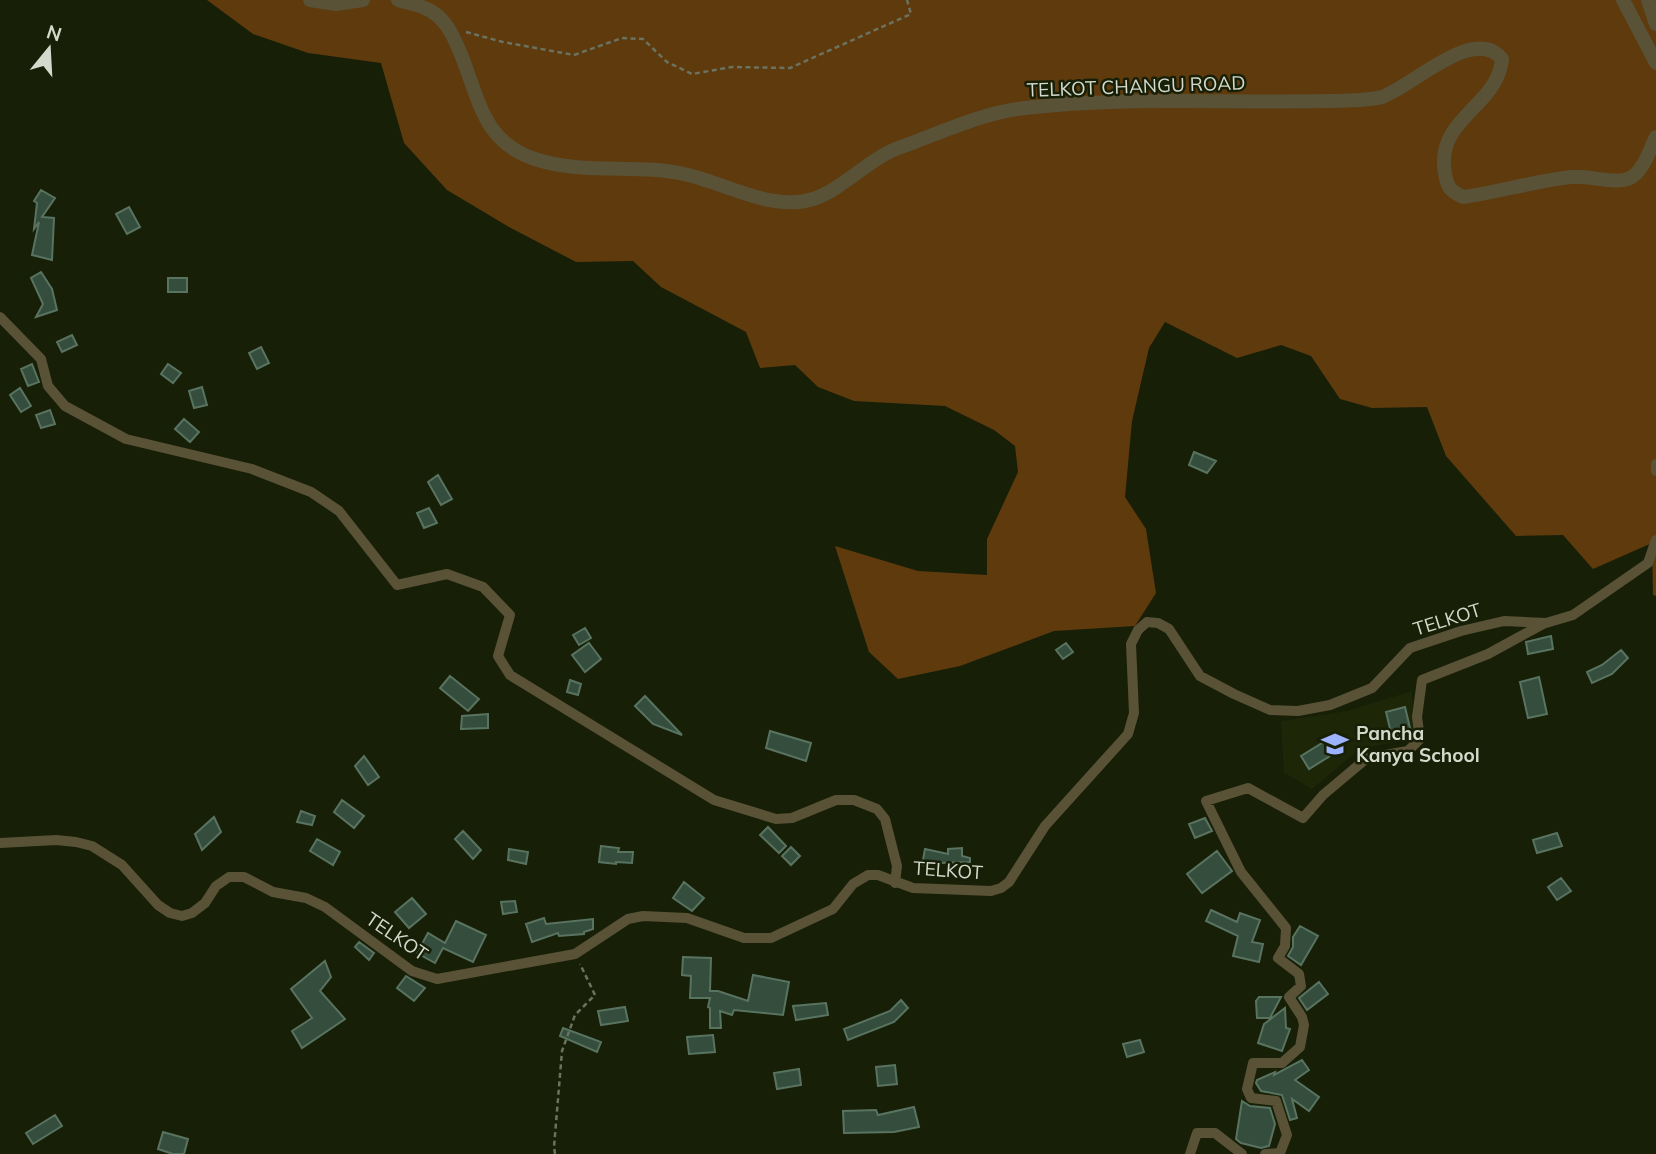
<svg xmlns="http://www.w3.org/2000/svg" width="1656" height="1154" font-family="Mulish,sans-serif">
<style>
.built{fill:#1d2607}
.forest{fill:#5e3a0d}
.building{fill:#354d3c;stroke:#597361;stroke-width:2}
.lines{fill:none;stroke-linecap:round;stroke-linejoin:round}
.path{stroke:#6b725f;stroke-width:2.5;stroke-dasharray:5 3.5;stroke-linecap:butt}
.minor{stroke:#595236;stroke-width:10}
.tertiary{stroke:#595236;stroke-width:14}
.labels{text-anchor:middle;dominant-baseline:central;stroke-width:5;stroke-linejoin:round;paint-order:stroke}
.street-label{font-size:19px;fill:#d4d9cb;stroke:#171f07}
.poi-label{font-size:19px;font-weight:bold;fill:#d4d9cb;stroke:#171f07;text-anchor:start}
</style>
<rect width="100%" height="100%" fill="#171f07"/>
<path class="built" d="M1412,691L1414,738L1360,749L1312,789L1284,773L1281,721L1347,711Z"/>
<path class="forest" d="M207,0H1656V596L1653,595L1652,543L1593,569L1563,535L1516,536L1446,456L1427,407L1372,408L1340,399L1311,356L1281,345L1237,358L1165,322L1149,348L1132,421L1125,497L1146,529L1156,593L1135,626L1054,631L960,666L898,679L869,652L835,546L918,571L987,575V539L1018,472L1015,446L994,430L945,406L854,401L818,387L795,365L760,368L746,332L661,287L633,261L576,262L509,227L447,190L404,143L381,63L308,53L253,34Z"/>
<path class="building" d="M41,190L55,198L42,217L54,218L52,260L32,255L39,222L34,229L37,203L34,201Z
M129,207L140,227L127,234L116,214Z
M41,272L52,289L57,310L36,317L43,304L31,278Z
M168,278H187V292H168Z
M72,335L77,345L62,352L57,342Z
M261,347L269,363L257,369L249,353Z
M32,364L39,382L28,386L21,369Z
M168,364L181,373L173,383L161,374Z
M202,387L207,405L194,408L189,391Z
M20,388L31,406L21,412L10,395Z
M50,410L55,424L41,428L36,415Z
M184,419L199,432L190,442L175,429Z
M1194,452L1216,461L1207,473L1189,465Z
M438,475L452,499L441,505L428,482Z
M429,508L437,523L424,528L417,513Z
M585,628L591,638L579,645L573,635Z
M1551,636L1553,649L1528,654L1526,642Z
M589,643L601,659L585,672L572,655Z
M1066,643L1073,652L1063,659L1056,650Z
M1621,650L1628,658L1612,674L1592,683L1587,672L1602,665Z
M450,676L479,699L468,711L440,688Z
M1539,677L1547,714L1528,718L1520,682Z
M570,680L581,684L578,695L567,692Z
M645,696L682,735L653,724L635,706Z
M1405,707L1411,732L1392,737L1386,712Z
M488,714V728L461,729L462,716Z
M770,731L811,743L806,761L766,748Z
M1327,740L1335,753L1309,769L1301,756Z
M364,756L379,777L368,785L355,766Z
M342,800L364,816L354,828L334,812Z
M301,811L315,816L312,825L297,822Z
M214,817L221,832L202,850L195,834Z
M1205,818L1212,831L1195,838L1189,824Z
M768,827L786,846L779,853L760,835Z
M463,831L481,850L473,859L455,839Z
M1557,833L1562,846L1537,853L1533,840Z
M317,839L340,852L333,865L310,851Z
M601,846L619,848L618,852H633L632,863L616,862V864L599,862Z
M791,847L800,856L791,865L782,856Z
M962,848V856L970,858V862L939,863L938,868L922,865L925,849L948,854V849Z
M509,849L528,852L526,864L508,860Z
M1217,851L1232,871L1202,893L1187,874Z
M1561,878L1571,891L1557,900L1548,887Z
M684,882L704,898L692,911L673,898Z
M412,898L426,914L409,928L395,912Z
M515,901L517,912L503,914L501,902Z
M1211,910L1237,922L1240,913L1260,920L1252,942L1263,944L1259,962L1233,956L1238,936L1206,921Z
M544,918L546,924L593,919V929L584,932V934L559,936L558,933L532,942L526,924Z
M456,921L486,935L473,962L443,948L435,963L417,953L428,933L445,943Z
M1300,926L1318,936L1301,965L1288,956L1293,947V937Z
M359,942L374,953L369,960L355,947Z
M683,957L711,958L710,991H718L748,1001L753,975L789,982L783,1015L734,1010L732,1015L720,1011L721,1028H710V1008L708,1007L710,998H690L691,976L682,975Z
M325,961L331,977L320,991L345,1019L302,1048L292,1031L312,1018L291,989Z
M406,976L425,988L414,1001L397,988Z
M1319,982L1328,994L1307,1010L1299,998Z
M1259,997H1281L1270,1018H1257L1256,1001Z
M901,1000L908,1008L894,1022L848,1040L844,1029L890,1011Z
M826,1003L828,1015L796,1020L793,1006Z
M625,1007L628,1021L601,1025L598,1011Z
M1285,1008L1286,1028L1290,1029L1282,1051L1258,1043L1264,1024Z
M563,1028L601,1042L597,1052L560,1036Z
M713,1035L715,1052L689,1054L687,1037Z
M1140,1040L1144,1052L1127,1057L1123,1044Z
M1302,1060L1309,1070L1295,1080L1319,1097L1309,1111L1292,1099L1297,1118L1290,1120L1282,1095L1261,1091L1256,1083L1257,1080L1275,1072L1274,1075Z
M895,1065L897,1084L878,1086L876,1067Z
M799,1069L801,1085L777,1089L774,1073Z
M1242,1101L1250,1106L1270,1108L1275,1124L1269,1146L1261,1148L1241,1143L1236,1139Z
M914,1107L919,1127L894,1132L844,1133L843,1111L876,1110L878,1115Z
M55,1115L62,1126L33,1144L26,1133Z
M163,1132L188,1139L184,1154H173L158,1149Z"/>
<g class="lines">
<path class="path" d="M466,32L503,42L574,55L622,38L643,39L667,62L692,74L732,67L790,68L911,14L907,0
M555,1154L554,1147L562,1051L575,1015L595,995L580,964"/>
<path class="minor" d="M0,317L41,359L48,386L65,406L126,439L252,469L311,492L339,511L397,585L447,574L483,587L510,615L498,656L510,675L714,800L776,819L792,818L836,800H854L877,809L885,819L897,866L895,883
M1656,464V471
M0,843L56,840L76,842L92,846L122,865L158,905L170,913L182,916L192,913L205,903L216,886L229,877H244L273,892L306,898L325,907L412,971L437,979L575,954L628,919L643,916L687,918L744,938H771L833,909L853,884L868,875H878L913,888L991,891L1001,888L1009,882L1045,826L1128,734L1134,713L1131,644L1138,630L1147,622L1158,623L1169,629L1200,676L1234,694L1270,710L1298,711L1330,705L1372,688L1410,648L1461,631L1504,621L1546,623L1573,615L1648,563L1656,540
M1190,1154L1197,1133H1215L1242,1154
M1265,1154L1280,1153L1287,1135L1276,1101L1251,1098L1247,1089L1253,1063H1282L1300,1047L1304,1025L1302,1017L1289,997L1301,986L1299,974L1278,958L1285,946L1286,928L1241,872L1206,801L1248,788L1303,818L1323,795L1367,758L1408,751L1420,739L1417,717L1422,680L1488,654L1543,624"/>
<path class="tertiary" d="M310,0L336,4L363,0
M398,0C411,4 427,6 438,16C449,26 454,38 460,52C480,100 482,143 538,160C587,175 639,163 688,175C727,184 773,212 813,199C836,192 861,168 882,156C892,149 905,146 917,141C951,128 988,112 1025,108C1136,95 1249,105 1360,100C1367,99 1375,99 1382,97C1412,87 1474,24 1502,59C1498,107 1435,118 1445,173C1447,187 1450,191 1463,197C1499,192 1535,181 1571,177C1589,175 1615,185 1630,178C1643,172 1650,149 1656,137
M1623,0L1656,63
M1648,0L1656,24"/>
</g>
<defs>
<symbol id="school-bare" viewBox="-9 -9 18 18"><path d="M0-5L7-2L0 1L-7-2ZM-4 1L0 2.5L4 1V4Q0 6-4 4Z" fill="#9eb3fd" stroke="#171f07" stroke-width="2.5" paint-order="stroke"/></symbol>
</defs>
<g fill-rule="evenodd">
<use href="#school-bare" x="1316" y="725" width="38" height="38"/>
</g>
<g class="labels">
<g class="street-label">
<text transform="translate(1136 86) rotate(-2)">TELKOT CHANGU ROAD</text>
<text transform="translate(1447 619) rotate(-17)">TELKOT</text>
<text transform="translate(948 870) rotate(4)">TELKOT</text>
<text transform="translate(397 936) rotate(34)">TELKOT</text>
</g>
<g class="poi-label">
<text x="1356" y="733">Pancha<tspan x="1356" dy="22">Kanya School</tspan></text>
</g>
</g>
<g transform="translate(49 49) rotate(18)" stroke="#171f07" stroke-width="5" paint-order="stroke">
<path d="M0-5L12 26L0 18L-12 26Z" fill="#d4d9cb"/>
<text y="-10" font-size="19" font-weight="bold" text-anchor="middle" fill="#d4d9cb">N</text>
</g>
</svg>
